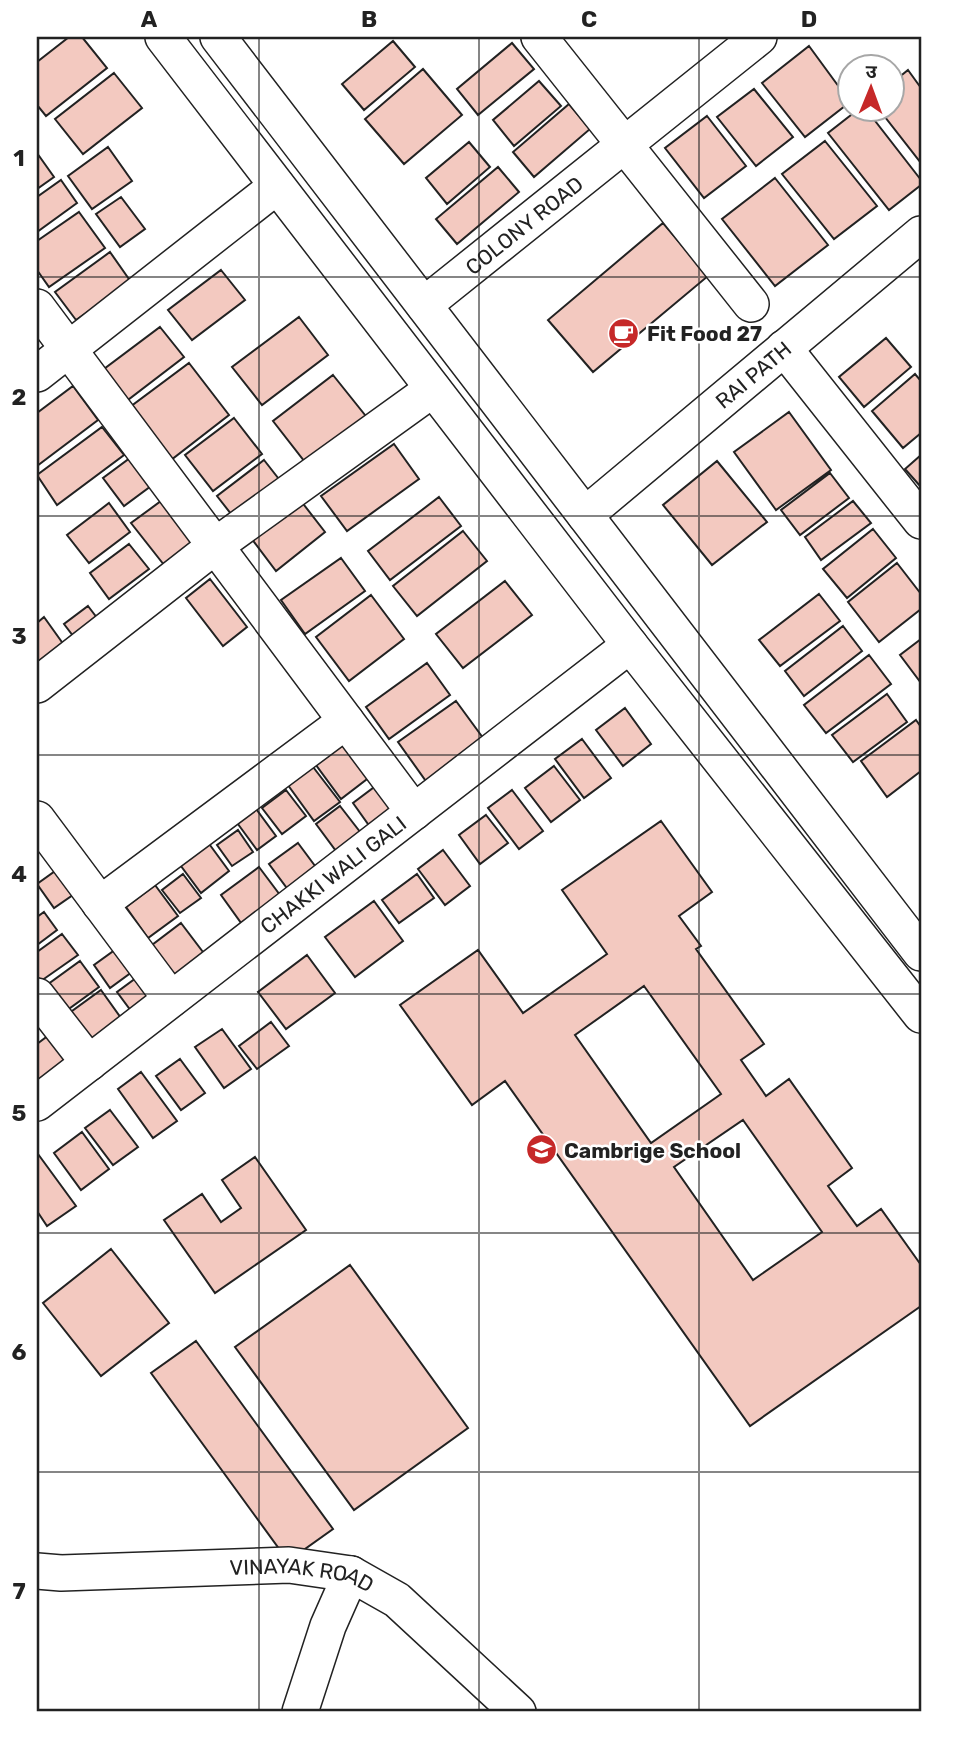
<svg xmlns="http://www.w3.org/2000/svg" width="958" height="1749" font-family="Rubik,'Noto Sans Devanagari',sans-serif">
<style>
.building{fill:#f3c9c0;stroke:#222;stroke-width:2;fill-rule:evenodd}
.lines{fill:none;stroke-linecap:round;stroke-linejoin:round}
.minor-casing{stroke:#222;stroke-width:38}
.minor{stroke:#fff;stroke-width:35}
.grid{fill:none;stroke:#222;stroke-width:2;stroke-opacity:0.55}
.labels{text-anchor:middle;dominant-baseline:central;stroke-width:5;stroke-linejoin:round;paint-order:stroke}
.street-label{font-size:21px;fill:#222;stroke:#fff}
.poi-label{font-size:21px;font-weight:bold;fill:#222;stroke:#fff;text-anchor:start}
.neatline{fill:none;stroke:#222;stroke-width:2.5}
.grid-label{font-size:23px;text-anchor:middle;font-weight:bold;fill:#222}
</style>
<rect width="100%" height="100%" fill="#fff"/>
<path class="building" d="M69,37H82L107,68L46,116L37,105V62Z
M393,41L415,67L364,110L342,84Z
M512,43L534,69L478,115L457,89Z
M809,46L850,102L805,137L762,83Z
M423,69L462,115L404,164L365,119Z
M908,70L921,88V163L878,108H892V83Z
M114,73L142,108L83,154L55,119Z
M539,81L561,106L514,146L493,120Z
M754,89L793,137L756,166L717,117Z
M569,104L590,129L534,177L513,152Z
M860,108H865L921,180V185L889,210L828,133Z
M707,116L746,166L704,198L665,148Z
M825,141L877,206L834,239L782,174Z
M469,142L490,167L447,204L426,178Z
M108,147L132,181L92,209L68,176Z
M37,153L54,177L37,189Z
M498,167L519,192L457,244L436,219Z
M775,178L828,245L775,286L722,219Z
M61,180L77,203L37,232V197Z
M121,197L145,229L120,247L96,214Z
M79,212L105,248L49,287L37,270V241Z
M663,223L708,276L593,372L548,320Z
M110,252L131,282L76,320L55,292Z
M221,270L245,300L192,340L168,310Z
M299,317L328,355L262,405L232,367Z
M160,327L184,357L120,406L96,375Z
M886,338L911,367L864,407L839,377Z
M189,363L229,415L171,460L130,407Z
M915,374L921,381V433L903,448L872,411Z
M333,375L373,425L312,471L273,421Z
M73,386L98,420L37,466V413Z
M789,412L831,470L776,510L734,452Z
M234,418L262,454L213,491L185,455Z
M102,427L124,455L57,505L37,475Z
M394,444L419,479L347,531L321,496Z
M921,455V487L905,469Z
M130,458L151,486L124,506L103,478Z
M264,460L282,483L235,519L217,496Z
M717,461L767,522L712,565L663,505Z
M830,473L849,498L800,535L781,510Z
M294,492L325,532L276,571L245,530Z
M439,497L461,526L390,580L368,551Z
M161,501L197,549L168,570L131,523Z
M853,501L871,523L821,560L805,537Z
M109,503L130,532L89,563L67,535Z
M873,529L896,558L847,598L823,569Z
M463,531L487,561L417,616L393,586Z
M129,544L149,569L109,599L90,573Z
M341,558L365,591L305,634L281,600Z
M897,563L921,594V609L879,642L848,602Z
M210,579L247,627L223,646L186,598Z
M505,581L532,615L463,668L436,634Z
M819,594L840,621L780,666L759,640Z
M371,595L404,639L349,681L316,637Z
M88,606L104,627L80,645L64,624Z
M44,617L69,652L37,677V623Z
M843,626L862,651L804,696L785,671Z
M921,639V683L900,655Z
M869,655L891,684L826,733L804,705Z
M427,663L450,695L389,739L366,707Z
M887,694L907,722L853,762L832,735Z
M456,701L486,742L428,784L398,742Z
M625,708L651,744L623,766L596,730Z
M916,720L921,727V771L887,797L861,761Z
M343,739L371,776L341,799L313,761Z
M582,739L611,778L584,798L555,759Z
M310,763L340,802L314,821L285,781Z
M554,766L580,800L551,822L525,788Z
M377,785L398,813L373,831L353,803Z
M286,790L306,816L282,834L262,808Z
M512,790L543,831L519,849L488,808Z
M254,806L276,836L257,850L235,820Z
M340,806L364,837L339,855L316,824Z
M486,815L508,843L480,864L459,835Z
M661,821L712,892L679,916L701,946L696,949L764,1044L741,1060L766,1096L789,1079L852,1168L828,1186L857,1226L881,1209L921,1265V1306L750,1426L505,1081L472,1105L400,1005L478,950L523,1013L607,954L562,890ZM644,986L721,1094L651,1143L575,1035ZM743,1120L822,1232L753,1280L674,1167Z
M238,830L253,852L232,866L217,845Z
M207,841L229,871L201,893L178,862Z
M298,843L324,878L295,899L269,864Z
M443,850L470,886L445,905L418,869Z
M65,864L83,888L54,908L37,884Z
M259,867L283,899L244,927L221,895Z
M183,874L201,898L180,913L162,890Z
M417,874L434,898L399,923L382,900Z
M155,885L178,916L148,938L126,907Z
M374,901L403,941L355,977L325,937Z
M44,912L57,930L37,945V917Z
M181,923L209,960L179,981L152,945Z
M62,934L78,955L41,981L37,976V952Z
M119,947L136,969L110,988L94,965Z
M307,955L335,993L286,1029L258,992Z
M80,961L99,987L59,1016L40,990Z
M147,970L167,998L137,1019L117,992Z
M101,990L126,1025L87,1054L61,1019Z
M271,1022L289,1046L257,1069L239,1046Z
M57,1029L78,1058L42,1085L37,1077V1044Z
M222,1029L251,1069L224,1088L195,1047Z
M180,1059L205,1093L181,1110L156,1076Z
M141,1072L177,1121L153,1138L118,1089Z
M110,1110L138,1147L113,1165L85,1128Z
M82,1132L109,1169L81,1190L54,1153Z
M38,1154L76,1206L47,1226L37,1211Z
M255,1157L306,1230L215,1293L164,1220L202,1194L221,1222L241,1208L222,1180Z
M111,1249L169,1323L101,1376L43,1303Z
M350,1265L468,1428L354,1510L235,1347Z
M196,1341L333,1529L288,1561L151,1373Z"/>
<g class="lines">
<defs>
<g id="minor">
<path d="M163,37L630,645L921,1015"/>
<path d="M218,37L921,953"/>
<path d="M539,37L751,304"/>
<path id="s1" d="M424,305L759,37"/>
<path d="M37,307L414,812"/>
<path d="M784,348L921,521"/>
<path d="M37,374L277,186"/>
<path id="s2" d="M585,515L921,234"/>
<path d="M37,685L215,546L433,389"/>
<path d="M37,819L171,999"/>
<path d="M100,904L346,721"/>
<path d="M37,996L89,1063"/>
<path id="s3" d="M37,1103L630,645"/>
<path id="s4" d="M37,1571L61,1573L289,1565L351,1574L397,1600L518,1712"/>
<path d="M300,1712L328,1626L351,1574"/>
</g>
</defs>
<use href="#minor" class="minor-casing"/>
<use href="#minor" class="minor"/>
</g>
<path class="grid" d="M259,37V1712M479,37V1712M699,37V1712M37,277H921M37,516H921M37,755H921M37,994H921M37,1233H921M37,1472H921"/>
<defs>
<symbol id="cafe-disc" viewBox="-11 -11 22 22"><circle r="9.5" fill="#c62828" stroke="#fff"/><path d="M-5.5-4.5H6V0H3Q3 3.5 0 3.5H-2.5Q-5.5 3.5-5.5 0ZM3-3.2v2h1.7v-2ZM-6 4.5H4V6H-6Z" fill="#fff"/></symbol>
<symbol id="school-disc" viewBox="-11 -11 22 22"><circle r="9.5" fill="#c62828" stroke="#fff"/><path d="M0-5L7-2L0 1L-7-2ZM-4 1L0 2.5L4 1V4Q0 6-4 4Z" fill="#fff"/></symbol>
</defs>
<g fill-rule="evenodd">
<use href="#cafe-disc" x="606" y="316" width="35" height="35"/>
<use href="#school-disc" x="524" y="1132" width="35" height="35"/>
</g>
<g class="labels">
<g class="street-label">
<text stroke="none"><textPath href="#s1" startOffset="128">COLONY ROAD</textPath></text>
<text stroke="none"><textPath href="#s2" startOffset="219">RAI PATH</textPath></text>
<text stroke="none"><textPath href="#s3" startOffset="374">CHAKKI WALI GALI</textPath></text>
<text stroke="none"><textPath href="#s4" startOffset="266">VINAYAK ROAD</textPath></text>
</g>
<g class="poi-label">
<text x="647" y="333">Fit Food 27</text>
<text x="564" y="1150">Cambrige School</text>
</g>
</g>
<rect width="958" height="1749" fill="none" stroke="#ffffff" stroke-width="77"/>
<g transform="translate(871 88) rotate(1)"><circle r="33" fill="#ffffff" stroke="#a7a7a7" stroke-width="2"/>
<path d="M0-5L12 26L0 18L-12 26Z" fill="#c62828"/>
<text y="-10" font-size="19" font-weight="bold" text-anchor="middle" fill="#222222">उ</text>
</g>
<rect x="38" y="38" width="882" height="1672" class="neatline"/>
<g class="grid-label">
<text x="149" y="27">A</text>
<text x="369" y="27">B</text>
<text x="589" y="27">C</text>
<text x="809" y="27">D</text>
<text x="19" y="166">1</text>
<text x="19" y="405">2</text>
<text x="19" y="644">3</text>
<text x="19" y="882">4</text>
<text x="19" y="1121">5</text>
<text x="19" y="1360">6</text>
<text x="19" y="1599">7</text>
</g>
</svg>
